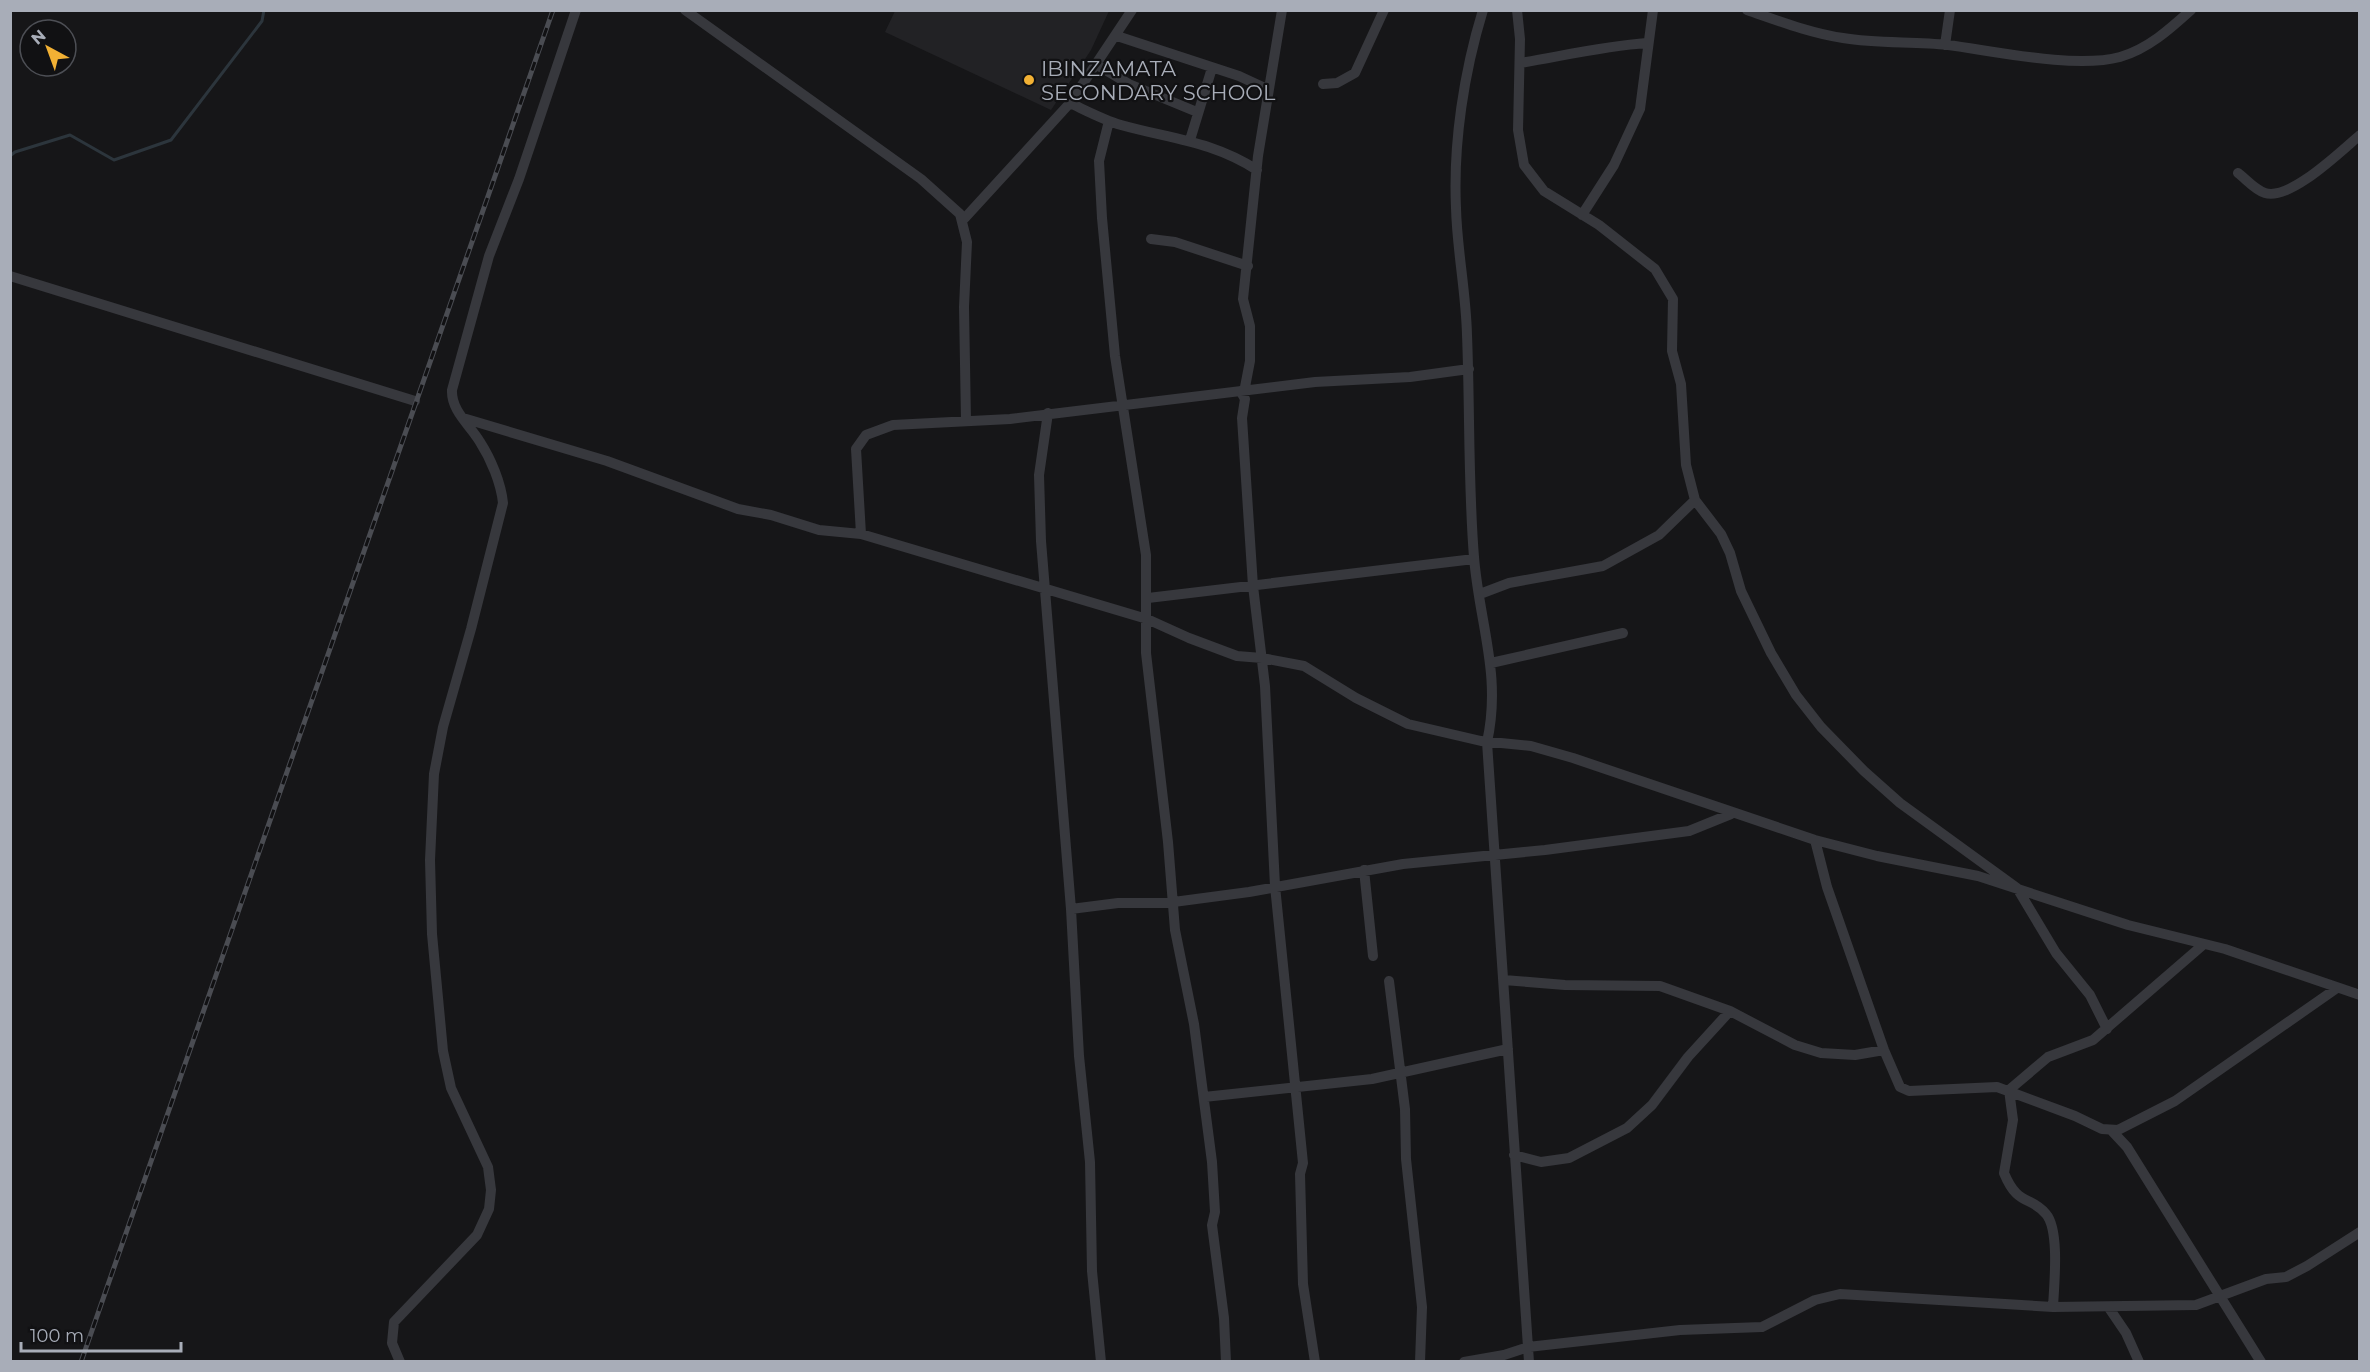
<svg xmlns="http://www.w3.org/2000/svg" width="2370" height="1372" font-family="Montserrat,sans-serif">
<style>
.built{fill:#222225}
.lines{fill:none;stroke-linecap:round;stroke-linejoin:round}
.stream{stroke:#2c353c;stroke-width:3}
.minor{stroke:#37383d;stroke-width:10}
.rail-casing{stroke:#4a4c52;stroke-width:5}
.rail{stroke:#111113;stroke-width:3;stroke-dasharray:9;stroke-linecap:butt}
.poi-dot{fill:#f2b134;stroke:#111113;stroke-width:2}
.labels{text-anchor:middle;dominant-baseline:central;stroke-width:4.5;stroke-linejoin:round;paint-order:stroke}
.poi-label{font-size:21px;fill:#a8adb8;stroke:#111113;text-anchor:start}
</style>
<rect width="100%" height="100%" fill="#161618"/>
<path class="built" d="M895,11V10L1109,11L1091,50L1051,110L885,32Z"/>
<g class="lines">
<path class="stream" d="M10,156L15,152L70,135L114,160L171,140L262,21L264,10"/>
<path class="minor" d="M685,10L921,179L960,214L967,242L964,307L966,421
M1282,10L1258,156L1243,299L1250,326V361L1245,387L1241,392L1245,399L1242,418L1253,586L1265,686L1275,886L1303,1163L1300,1174L1303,1284L1315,1362
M1483,10C1464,72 1453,143 1456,208C1457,250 1466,292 1467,335C1470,409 1468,483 1474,557C1479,622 1502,675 1487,742L1529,1362
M1517,10L1520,39L1518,130L1524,165L1544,191L1599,225L1655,269L1673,299L1672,351L1681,384L1686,465L1695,500L1721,534L1730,553L1741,591L1771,653L1796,695L1821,727L1864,771L1900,803L2017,888L2056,953L2090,995L2107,1029
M1747,10C1779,21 1810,33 1843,38C1878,44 1913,41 1948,45C1994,51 2075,69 2120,57C2148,49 2170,29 2191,10
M1117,36L1239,76L1267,89
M1945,45L1950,10
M1520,63C1562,56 1604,46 1647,43
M1097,65L1129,84L1197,112
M1323,84L1337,83L1355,73L1384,10
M1070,103C1087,111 1104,120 1121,125C1171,139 1212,141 1257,170
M1109,121L1099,161L1102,218L1115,356L1146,555V653L1168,842L1175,930L1194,1024L1212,1162L1215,1212L1212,1225L1224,1318L1226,1362
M1190,140L1212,68
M2238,173C2246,179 2255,190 2265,193C2290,201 2341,151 2360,135
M1582,215L1614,165L1640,109L1653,10
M963,220L1070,103L1132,10
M1151,239L1175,242L1248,266
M10,276L415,401
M1048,413L1039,475L1041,541L1071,909L1079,1056L1090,1162L1092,1271L1101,1362
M463,418L607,461L738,509L771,515L819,530L861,534L1147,619L1189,638L1237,656L1262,658L1304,666L1356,698L1408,724L1481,741L1531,746L1573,758L1815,840L1877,856L1978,876L2128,925L2225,949L2360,995
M861,534L856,449L866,435L893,425L1010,419L1315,382L1410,377L1469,369
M1480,594L1509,583L1603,566L1659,535L1695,500
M1148,598L1474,559
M1491,663L1623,633
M1815,840L1827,887L1884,1050L1900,1087L1909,1091L1997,1087L2075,1116L2102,1129L2118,1130L2175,1101L2337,988
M1364,870L1373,956
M1071,909L1118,903H1166L1249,892L1403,864L1545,850L1689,831L1731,814
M1504,980L1565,985L1660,986L1730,1011L1795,1045L1821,1053L1855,1055L1884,1050
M1389,981L1405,1109L1406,1159L1422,1307L1420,1362
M1204,1097L1372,1079L1508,1049
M2112,1131L2127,1147L2261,1362
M1514,1155L1541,1162L1569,1158L1627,1128L1652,1105L1688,1057L1730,1011
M2053,1307C2054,1286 2060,1230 2046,1214C2030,1195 2018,1207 2004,1173L2013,1120L2009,1090L2048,1057L2093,1040L2204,944
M2109,1308L2126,1333L2139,1362
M400,1362L392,1343L394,1322L477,1235L489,1209L491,1190L488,1167L451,1088L443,1051L432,934L430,860L434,774L443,727L471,629L503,503C501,483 491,459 480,442C470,425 451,411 452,390L489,256L519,179L576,10
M1464,1362L1504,1355L1528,1347L1680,1330L1762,1327L1815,1300L1840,1294L2053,1307L2196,1305L2266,1279L2286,1277L2307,1266L2360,1232"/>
<defs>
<path id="rail" d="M81,1362L553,10"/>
</defs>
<use href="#rail" class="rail-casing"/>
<use href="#rail" class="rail"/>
</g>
<circle class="poi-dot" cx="1029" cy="80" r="6"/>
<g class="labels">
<g class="poi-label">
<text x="1041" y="68">IBINZAMATA<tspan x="1041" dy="24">SECONDARY SCHOOL</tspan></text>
</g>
</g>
<rect width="2370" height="1372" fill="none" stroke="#a8adb8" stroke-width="24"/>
<g transform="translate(48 48) rotate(319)"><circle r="28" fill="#111113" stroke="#4d4f55" stroke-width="1.5"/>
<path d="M0-4.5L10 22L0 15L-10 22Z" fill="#f2b134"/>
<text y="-9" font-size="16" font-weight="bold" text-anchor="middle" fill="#a8adb8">N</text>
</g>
<path d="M21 1342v9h160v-9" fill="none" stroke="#a8adb8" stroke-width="3"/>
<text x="30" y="1342" font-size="18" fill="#a8adb8" stroke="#111113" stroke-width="4.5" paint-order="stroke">100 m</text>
</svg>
